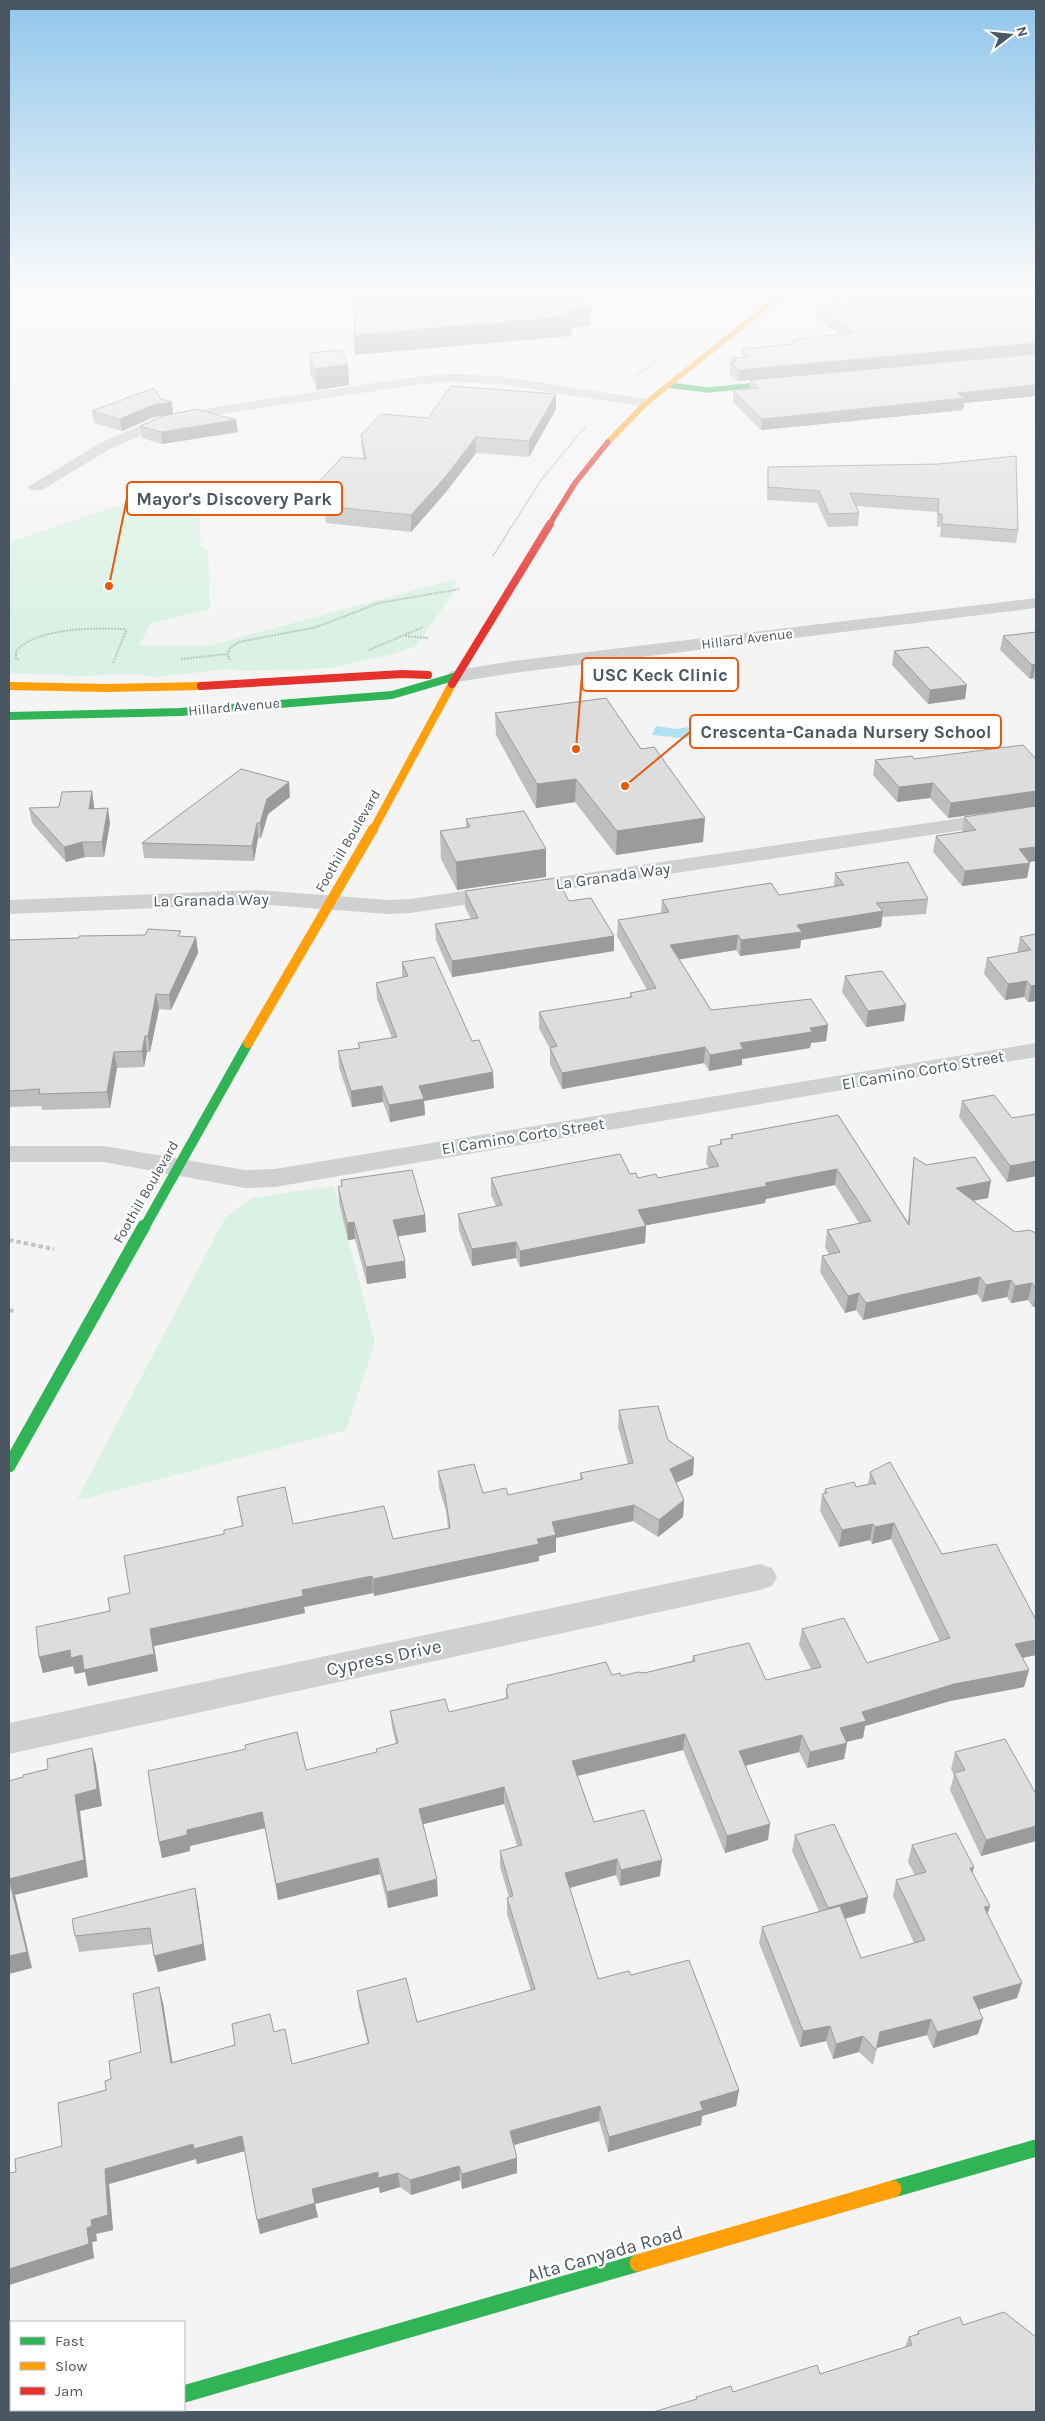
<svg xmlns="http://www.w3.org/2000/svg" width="1045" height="2421" font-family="Karla,sans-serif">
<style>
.green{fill:#d9f2e3}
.water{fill:#aee2f0}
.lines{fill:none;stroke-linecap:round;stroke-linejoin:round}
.path-far1{stroke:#bcc7c4;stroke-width:2;stroke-dasharray:2 1;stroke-linecap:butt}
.path{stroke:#bcc7c4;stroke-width:4;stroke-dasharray:4.5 3;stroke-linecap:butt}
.street{fill:#ced0d2;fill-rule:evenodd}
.fast-far4{stroke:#30b455;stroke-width:5.5}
.fast-far3{stroke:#30b455;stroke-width:8}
.fast-far2{stroke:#30b455;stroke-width:10}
.fast-far1{stroke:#30b455;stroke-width:13}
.fast{stroke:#30b455;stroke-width:17}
.slow-far3{stroke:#ff9f0a;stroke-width:5.5}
.slow-far2{stroke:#ff9f0a;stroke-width:8}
.slow-far1{stroke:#ff9f0a;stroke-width:10}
.slow{stroke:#ff9f0a;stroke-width:17}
.jam-far2{stroke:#e5322d;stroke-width:5.5}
.jam-far1{stroke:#e5322d;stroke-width:8}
.jam{stroke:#e5322d;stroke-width:17}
.wall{fill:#bebebf}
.shaded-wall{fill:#9b9b9b}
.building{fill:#ddddde;stroke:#9b9b9b}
.labels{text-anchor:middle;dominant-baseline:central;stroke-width:4.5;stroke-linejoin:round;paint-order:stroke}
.far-street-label{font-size:14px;fill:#4a5661;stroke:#fff}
.street-label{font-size:16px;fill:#4a5661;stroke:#fff}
.near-street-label{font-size:19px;fill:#4a5661;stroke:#fff}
.leader{fill:none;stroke:#e8590c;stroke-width:2}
.callout-dot{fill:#e8590c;stroke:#fff;stroke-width:2}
.callout{fill:#fff;stroke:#e8590c;stroke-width:2}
.callout-label{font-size:18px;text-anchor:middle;font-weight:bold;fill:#4a5661}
</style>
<rect width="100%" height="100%" fill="#f4f4f4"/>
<path class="green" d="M168,489H184L198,493L201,547L208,551L210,609L151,623L139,645H212L456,579L453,593L416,646L393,654L331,668L248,671L229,669L155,677L131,674L82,676L9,673V542Z
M334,1186L375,1342L346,1430L76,1501L225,1218L252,1198Z"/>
<path class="water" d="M656,726L677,729L688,727L696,737L684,738L652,735Z"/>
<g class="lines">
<path class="path-far1" d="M329,291L333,297L360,295
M573,336L587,351
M634,377L661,357
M493,556L541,480L586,426
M405,636L429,638
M369,650L423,627
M181,659L227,654
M19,660L16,659V651C38,627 94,628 124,629L126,631L113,663
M230,660L227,654L230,648L239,642L317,627L379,603L460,589"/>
<path class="path" d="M9,1240L54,1249
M9,1311L16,1310"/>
<path class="street" d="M450,374L499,376L646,399L653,403L646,407L499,384L450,382L415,385L227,413L164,426L110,449L42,490H30L28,487L100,443L155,419L227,405L415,377Z
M1036,598V608L513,673L457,682L450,680L448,676L450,672L457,670L513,661Z
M1036,807V819L410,913L388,914L257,904L9,914V900L257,890L388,900L410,899Z
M1036,1043V1057L275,1187L245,1188L104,1162H9V1146H104L245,1170L275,1169Z
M760,1564L772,1568L777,1577L772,1586L760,1590L9,1754V1723Z"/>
<path class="fast-far4" d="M668,385L708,390L788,382"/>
<path class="fast-far3" d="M9,716L180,712L392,695L457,676"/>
<path class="fast-far2" d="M144,1228L248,1043"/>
<path class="fast-far1" d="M9,1466L144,1226"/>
<path class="fast" d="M893,2189L1036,2148
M184,2394L638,2263"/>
<path class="slow-far3" d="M608,442L646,403L786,291"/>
<path class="slow-far2" d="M9,686L107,688L201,686
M373,830L452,684"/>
<path class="slow-far1" d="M248,1043L373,829"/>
<path class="slow" d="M638,2263L893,2189"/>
<path class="jam-far2" d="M549,525L575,483L608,442"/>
<path class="jam-far1" d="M452,684L550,524
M201,686L402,674L428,675"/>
<path class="jam" d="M119,2412L127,2410"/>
</g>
<path class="wall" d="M894,291H1036V396L964,403L963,410L761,430L733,402V390L750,388V380L1035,354L738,381L729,374L730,362H732V358L742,357V349L791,344V343L793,342V339L840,335L816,317L817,306L828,305V302L872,298V293L894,292Z
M309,353L348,364L349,385L317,390L310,374Z
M161,399L173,414L154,417L122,431L94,423L92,411Z
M556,409L529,457L476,453L446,492L411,532L326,523L324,506L329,500L319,499L318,483L364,459L362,451L361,435L428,418Z
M236,420L238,432L162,444L142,438L140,426Z
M939,464L1018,530L1016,543L940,537L941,527H937V512L856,506L859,513L858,526L828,527L817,503L767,500L768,467Z
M1036,632V682L1033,678L1030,679L1000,650L1003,636Z
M894,651L965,699L928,704L892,665Z
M495,713L703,842L616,855L575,802L536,808L496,735Z
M914,759H1036V806L948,818L930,798L897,802L873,775L875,760Z
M92,791L94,806V808L110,823L104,857H85L66,862L32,823L29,808L59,807Z
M290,797L268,814L261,838H258L254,861L144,858L142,843Z
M1036,806V861L1030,862L1027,878L962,886L933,852L936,836L962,832L964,817Z
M466,819L546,877L457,890L441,859L440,831L466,827Z
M835,873L928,899L926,914L882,917L881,927L801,940L800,948L740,956L736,950L679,959L711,1010L828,1025L826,1041L811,1043L810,1048L742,1059V1065L709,1071L704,1063L562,1089L550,1064V1049L539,1028V1012L630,998V993L647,990L617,936L618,920L661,913L662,900L779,895L834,887Z
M465,891L614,936V951L452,977L436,940L435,924L471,919L465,907Z
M1036,934V1002V1001L1028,1002L1024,997L1005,1000L984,974L987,958L1017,953L1020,937Z
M181,936L196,937L198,953L171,1010L159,1009L150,1052H147L144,1067L117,1068L110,1108L42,1110L41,1106L9,1107V940Z
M402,962L472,1041L494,1088L424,1101L425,1115L390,1122L383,1102L352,1107L339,1067L338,1051L359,1048L358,1043L392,1038L377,999L376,983L402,977Z
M845,976L904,1021L866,1027L842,992Z
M962,1101L1012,1118L1036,1114V1176L1007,1182L959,1117Z
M838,1115L908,1222L912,1173L914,1157L926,1165L988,1198L973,1201L1015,1232L1036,1233V1306L1033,1307L1028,1300L1011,1303L1007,1297L982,1302L977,1294L863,1320L856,1310L845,1313L820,1272L822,1256L829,1254L825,1247L827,1230L859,1223L835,1185L766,1199L765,1203L646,1225V1226L645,1243L520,1267L516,1258L472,1266L459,1231L458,1214L496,1206L491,1195V1178L630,1174L638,1178H658L709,1168L706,1163L708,1147L720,1145V1140L731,1138V1135Z
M341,1180L425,1215L426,1232L398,1236L406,1278L367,1284L355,1239L348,1240L339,1203L338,1187L341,1186Z
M619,1410L668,1440L694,1458L693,1475L676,1483L684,1500L683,1517L658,1537L633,1521L556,1538V1552L539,1556V1561L374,1596L373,1593L304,1607L305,1613L154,1646L158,1671L88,1686L85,1672L75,1674L73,1666L43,1673L39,1657L110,1611L130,1593L224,1534L242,1526L237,1497L293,1524L393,1539L448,1528L446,1511L439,1488L438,1471L483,1493L508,1495L580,1480V1473L628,1464L618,1427Z
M870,1472L942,1554L1036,1620V1655L1023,1658L1029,1670L1024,1687L950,1701L865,1726L863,1738L847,1742V1743L844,1759L807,1768L799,1752L745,1765L768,1840L725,1853L683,1750L578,1776L594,1822L660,1876L620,1886L616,1875L570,1888L598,1979L631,1975L739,2090L736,2106L702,2116L701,2125L608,2152L599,2121L514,2145L517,2158V2173L462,2189L460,2180L411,2195L400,2187L380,2193L379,2187L315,2204L318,2217L260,2234L245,2151L197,2164L196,2159L109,2184L113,2230L96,2234L97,2241L92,2242L94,2258L9,2285V2173L16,2172L62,2146L106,2090L111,2079L141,2052L163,2003L172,2062L235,2045L274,2032L292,2064L368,2044L359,2007L357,1991L417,2022L531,1991L507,1914V1898L509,1897L500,1867V1851L517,1846L504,1804L423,1824L438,1896L388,1908L380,1874L278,1900L265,1828L190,1846V1851L162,1858L159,1842L306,1770L376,1753V1749L396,1744L392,1727L390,1711L449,1712L506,1699V1689H507V1685L612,1675L621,1676L644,1673L692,1661L693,1656L766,1680L811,1669L799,1645L802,1629L867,1663L940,1642L891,1539L872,1544L870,1540L839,1547L820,1511L822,1494H824L825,1489L856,1487L868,1484Z
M955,1752L1036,1794V1841L981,1856L950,1790L954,1775L951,1769Z
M795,1835L865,1913L845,1919L861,1958L914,1943L893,1896L896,1880L915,1875L908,1862L912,1845L972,1873L987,1914L1017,1998L979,2009L978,2034L933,2048L927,2035L877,2048L873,2065L859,2052L833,2059L826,2041L800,2047L759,1943L762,1927L819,1911L792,1851Z
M195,1888L198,1904L206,1960L158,1972L154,1956L152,1944L79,1952L75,1936Z
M963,2325L1036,2337L696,2400V2397L733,2392L820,2374L905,2347L909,2337L917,2334L918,2331Z"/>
<path class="shaded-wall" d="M591,306L590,326L572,328L571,336L355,355L354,335L565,309Z
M1036,343V354L738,381L739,370Z
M348,364L349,385L317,390L315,369Z
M1036,385V396L964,403L963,410L761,430L762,419L957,393Z
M556,394V409L529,457V441Z
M172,402L173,414L154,417L122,431L120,419L153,405Z
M236,420L238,432L162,444L161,432Z
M476,437V453L446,492L411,532V515Z
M1035,664L1033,678L1030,679L1032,665Z
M967,685L965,699L928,704L930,690Z
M576,779L575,802L536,808L537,784Z
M289,782L290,797L268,814L261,838L260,823L267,799Z
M933,783L930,798L897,802L899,787Z
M92,791L94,806L91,823L89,809Z
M1036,791V806L948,818L951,803Z
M108,808L110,823L104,857L102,842Z
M705,818L703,842L616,855L617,831Z
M257,823L258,838L254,861L252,846Z
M82,842L85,857L66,862L64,847Z
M1036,847V861L1016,864L1019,849Z
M546,849V877L457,890L456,862Z
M1030,863L1027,878L962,886L965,871Z
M883,911L881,927L801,940L800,948L740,956L741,940L797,925Z
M738,935L736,950L670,961V945Z
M614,936V951L452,977V961Z
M196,937L198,953L171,1010L169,995Z
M1027,981L1024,997L1005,1000L1008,984Z
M1036,985V1001L1028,1002L1031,986Z
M156,994L159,1009L150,1052L148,1036Z
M906,1005L904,1021L866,1027L868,1011Z
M828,1025L826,1041L811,1043L810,1048L742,1059V1065L709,1071L710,1055L740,1043L810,1028Z
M145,1036L147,1052L144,1067L142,1051Z
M705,1047L704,1063L562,1089V1073Z
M114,1052L117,1068L110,1108L107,1092Z
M493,1072L494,1088L424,1101L425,1115L390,1122L389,1105L419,1086Z
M382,1086L383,1102L352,1107L351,1091Z
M1036,1161V1176L1007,1182L1010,1166Z
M837,1169L835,1185L766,1199L765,1203L637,1227L638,1210L765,1183Z
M991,1181L988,1198L952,1204L956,1188Z
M425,1215L426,1232L394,1237L393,1220Z
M354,1222L355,1239L348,1240L347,1223Z
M646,1226L645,1243L520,1267V1251Z
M516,1242V1258L472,1266V1249Z
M405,1261L406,1278L367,1284L366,1267Z
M980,1277L977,1294L863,1320L866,1303Z
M1011,1280L1007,1297L982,1302L986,1285Z
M1032,1283L1028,1300L1011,1303L1015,1286Z
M859,1293L856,1310L845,1313L848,1296Z
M1036,1294V1306L1033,1307Z
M694,1458L693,1475L669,1486L670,1469Z
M684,1500L683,1517L658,1537L659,1520Z
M634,1505L633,1521L556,1538V1552L539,1556V1561L374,1596L373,1579L537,1539L552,1522Z
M894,1523L891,1539L872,1544L875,1527Z
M873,1524L870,1540L839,1547L842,1530Z
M372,1576L373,1593L304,1607L305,1613L154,1646L158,1671L88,1686L85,1672L75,1674L73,1666L43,1673L39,1657L150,1629L302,1590Z
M1036,1640V1655L1011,1660L1015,1644Z
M1029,1670L1024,1687L950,1701L865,1726L863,1738L837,1744L840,1728L862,1712L954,1684Z
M685,1734L683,1750L572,1777V1761Z
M802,1735L799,1752L737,1768L739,1751Z
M847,1743L844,1759L807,1768L810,1752Z
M92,1748L96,1765L102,1806L80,1811L88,1877L15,1895L32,1968L9,1974V1879L75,1795Z
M504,1787V1804L420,1825L419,1809Z
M262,1812L265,1828L190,1846V1851L162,1858L159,1842L187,1830Z
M770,1824L768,1840L725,1853L727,1836Z
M1036,1826V1841L981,1856L986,1840Z
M378,1858L380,1874L278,1900L276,1884Z
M617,1859L616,1875L565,1889V1873Z
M662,1860L660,1876L620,1886L621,1870Z
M974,1867L970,1883V1868Z
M437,1879L438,1896L388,1908L387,1892Z
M195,1888L198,1904L206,1960L158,1972L154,1956Z
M868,1897L865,1913L825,1924L828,1908Z
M990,1906L985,1922L984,1907Z
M1022,1983L1017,1998L968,2013L973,1997Z
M159,1987L163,2003L175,2078L171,2063Z
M931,2019L927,2035L876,2048L880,2032Z
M983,2019L978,2034L933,2048L937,2032Z
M830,2026L826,2041L800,2047L803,2031Z
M863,2036L859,2052L833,2059L836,2044Z
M739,2090L736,2106L702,2116L701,2125L608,2152L609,2137L700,2102Z
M600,2106L599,2121L510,2146V2131Z
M242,2136L245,2151L197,2164L196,2159L109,2184L113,2230L96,2234L97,2241L92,2242L94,2258L9,2285V2269L87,2228L91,2220L105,2169L193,2144Z
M517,2158V2173L462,2189V2174Z
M459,2166L460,2180L411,2195L410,2180Z
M378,2172L398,2173L400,2187L380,2193L379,2187L315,2204L318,2217L260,2234L257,2220L312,2189Z"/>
<path class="building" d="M357,291H575L591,306L565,309L572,316L354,335Z
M900,291H1036V343L739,370L730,362H737L732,358L749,357L742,349L793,344L791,343L797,342L793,339L855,333L817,306L832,305L828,302L877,297L872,293Z
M341,350L348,364L315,369L309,353Z
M1036,354V385L957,393L965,398L762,419L733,390L759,388L750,380Z
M451,386L556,394L529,441L476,437L446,476L411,515L324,506L340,488H336L339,485L318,483L342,457L366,459L361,435L381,414L428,418Z
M154,388L161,399L172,402L153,405L120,419L92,411Z
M197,409L236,420L161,432L140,426L163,416Z
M1016,456L1018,530L942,524V514H938L939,499L850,493L859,513L829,514L819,491L768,487V467L939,464Z
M1036,632V665L1035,664L1032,665L1003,636Z
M928,647L967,685L930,690L894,651Z
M606,698L641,749L654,747L705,818L617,831L576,779L537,784L495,713Z
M1023,745L1036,759V791L951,803L933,783L899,787L875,760L912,756L914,759Z
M241,769L289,782L267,799L260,823H257L252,846L142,843Z
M92,791L89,809L108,808L102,842H82L64,847L29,808L59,807L62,792Z
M1036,806V847L1019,849L1030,863L965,871L936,836L976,830L964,817Z
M524,811L546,849L456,862L440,831L470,827L466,819Z
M908,862L928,899L876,903L883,911L797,925L802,932L741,940L738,935L670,945L711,1010L811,999L828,1025L810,1028L812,1032L740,1043L743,1049L710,1055L705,1047L562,1073L550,1048L557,1046L539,1012L632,997L630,993L656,988L618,920L669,912L662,900L771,883L779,895L844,885L835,873Z
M556,878L569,901L591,898L614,936L452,961L435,924L478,918L465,891Z
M148,929L181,931L178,936L196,937L169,995L156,994L148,1036H145L142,1051L114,1052L107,1092L39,1094L40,1089L9,1091V940L79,938V936L145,935Z
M1036,934V985L1031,986L1027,981L1008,984L987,958L1031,950L1020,937Z
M434,957L472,1041L479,1040L493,1072L419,1086L424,1099L389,1105L382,1086L351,1091L338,1051L360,1048L358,1043L397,1037L376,983L408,976L402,962Z
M882,971L906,1005L868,1011L845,976Z
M994,1095L1012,1118L1036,1114V1161L1010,1166L962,1101Z
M838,1115L909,1225L914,1157L926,1165L975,1157L991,1181L956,1188L1015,1232L1029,1230L1036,1233V1289L1032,1283L1015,1286L1011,1280L986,1285L980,1277L866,1303L859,1293L848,1296L822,1256L840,1252L827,1230L871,1221L837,1169L765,1183L767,1186L638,1210L646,1226L520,1251L516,1242L472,1249L458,1214L502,1205L491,1178L620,1154L630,1174L636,1173L638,1178L656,1174L658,1178L719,1166L708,1147L722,1144L720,1140L733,1138L731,1135Z
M412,1170L425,1215L393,1220L405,1261L366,1267L354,1222L347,1223L338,1187L342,1186L341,1180Z
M658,1406L668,1440L694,1458L670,1469L684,1500L659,1520L634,1505L552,1522L556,1535L537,1539L539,1544L373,1579L372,1576L302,1590L303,1596L150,1629L154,1654L84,1670L82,1655L71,1658L70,1650L39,1657L36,1627L110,1611L108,1598L130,1593L124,1556L224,1534V1530L243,1526L237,1497L285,1487L293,1524L384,1506L393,1539L450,1528L445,1494L438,1471L474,1464L483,1493L506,1488L508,1495L583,1479L580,1473L633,1463L619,1410Z
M890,1462L942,1554L996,1544L1036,1620V1640L1015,1644L1029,1670L954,1684L862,1712L866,1721L840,1728L847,1743L810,1752L802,1735L739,1751L770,1824L727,1836L685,1734L572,1761L594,1822L644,1810L662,1860L621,1870L617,1859L565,1873L598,1979L629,1971L631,1975L689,1960L739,2090L700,2102L703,2110L609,2137L600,2106L510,2131L517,2158L462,2174L459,2166L410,2180L398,2173L378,2178V2172L312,2189L315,2203L257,2220L242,2136L194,2149L193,2144L105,2169L108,2215L91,2220L92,2226L87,2228L89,2244L9,2269V2173L16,2172L15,2159L62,2146L58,2103L106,2090L105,2081L111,2079L109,2061L141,2052L133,1994L159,1987L171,2063L235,2045L232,2024L270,2014L274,2032L285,2029L292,2064L369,2043L357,1991L406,1978L417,2022L535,1989L507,1898L513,1896L500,1851L522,1845L504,1787L419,1809L437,1879L387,1892L378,1858L276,1884L262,1812L187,1830V1835L159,1842L148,1771L246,1749L245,1745L297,1732L306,1770L377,1752L376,1749L398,1743L390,1711L445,1699L449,1712L508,1698L506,1689L508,1688L507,1685L606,1662L612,1675L620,1673L621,1676L638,1672L644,1673L695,1661L693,1656L749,1643L766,1680L821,1667L802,1629L844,1618L867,1663L950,1638L894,1523L875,1527L873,1524L842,1530L822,1494L827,1493L825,1489L854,1482L856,1487L874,1483L876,1485L870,1472Z
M1005,1739L1036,1794V1826L986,1840L954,1773L965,1770L955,1752Z
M92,1748L97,1789L75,1795L84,1860L9,1879L27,1952L9,1956V1781L23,1777V1775L48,1769L47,1759Z
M834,1824L868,1897L828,1908L795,1835Z
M956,1833L974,1867L970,1868L990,1906L984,1907L1022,1983L973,1997L983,2019L937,2032L931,2019L880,2032L876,2050L863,2036L836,2044L830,2026L803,2031L762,1927L840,1906L861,1958L925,1940L896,1880L926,1872L912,1845Z
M195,1888L203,1944L154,1956L150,1928L75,1936L72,1919Z
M1004,2312L1036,2337V2412H653L697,2399L696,2397L731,2386L733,2392L817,2365L820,2374L912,2345L909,2337L919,2334L918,2331L960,2317L963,2325Z"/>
<linearGradient id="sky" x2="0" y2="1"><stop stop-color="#91c6eb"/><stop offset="0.46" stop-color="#fafafa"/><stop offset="1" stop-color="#fafafa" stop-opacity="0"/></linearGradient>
<rect width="1045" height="629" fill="url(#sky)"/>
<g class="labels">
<g class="far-street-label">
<text transform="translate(747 639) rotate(-7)">Hillard Avenue</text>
<text transform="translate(234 707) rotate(-5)">Hillard Avenue</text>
<text transform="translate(348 841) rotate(-60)">Foothill Boulevard</text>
<text transform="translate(146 1192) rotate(-60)">Foothill Boulevard</text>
</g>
<g class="street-label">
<text transform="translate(613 876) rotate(-8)">La Granada Way</text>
<text transform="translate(211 900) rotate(-1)">La Granada Way</text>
<text transform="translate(923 1070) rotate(-10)">El Camino Corto Street</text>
<text transform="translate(523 1136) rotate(-9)">El Camino Corto Street</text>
</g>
<g class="near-street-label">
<text transform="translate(384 1658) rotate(-12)">Cypress Drive</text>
<text transform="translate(605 2254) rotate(-16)">Alta Canyada Road</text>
</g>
</g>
<path class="leader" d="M109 586L127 498M576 749L582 675M625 786L690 732"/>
<g class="callout-dot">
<circle cx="109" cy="586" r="5"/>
<circle cx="576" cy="749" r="5"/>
<circle cx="625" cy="786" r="5"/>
</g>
<g class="callout">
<rect x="127" y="482" width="215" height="33" rx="5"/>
<rect x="582" y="658" width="156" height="33" rx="5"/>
<rect x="690" y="715" width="311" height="33" rx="5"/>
</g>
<g class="callout-label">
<text x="234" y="505">Mayor's Discovery Park</text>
<text x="660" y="681">USC Keck Clinic</text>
<text x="846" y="738">Crescenta-Canada Nursery School</text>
</g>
<rect width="1045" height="2421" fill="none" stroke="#4a5661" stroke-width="20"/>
<rect x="10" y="2321" width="175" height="90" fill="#ffffff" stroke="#b7bbc0"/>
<rect x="20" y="2337" width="25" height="8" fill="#30b455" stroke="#b7bbc0"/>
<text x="55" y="2346" font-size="15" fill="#4a5661">Fast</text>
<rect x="20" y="2362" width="25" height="8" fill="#ff9f0a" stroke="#b7bbc0"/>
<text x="55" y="2371" font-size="15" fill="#4a5661">Slow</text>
<rect x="20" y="2387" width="25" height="8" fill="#e5322d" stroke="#b7bbc0"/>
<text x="55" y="2396" font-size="15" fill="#4a5661">Jam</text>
<g transform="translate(1010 35) rotate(74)" stroke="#ffffff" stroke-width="4" paint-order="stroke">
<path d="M0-4L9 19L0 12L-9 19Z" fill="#4a5661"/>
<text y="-8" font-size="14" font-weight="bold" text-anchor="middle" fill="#4a5661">N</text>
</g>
</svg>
